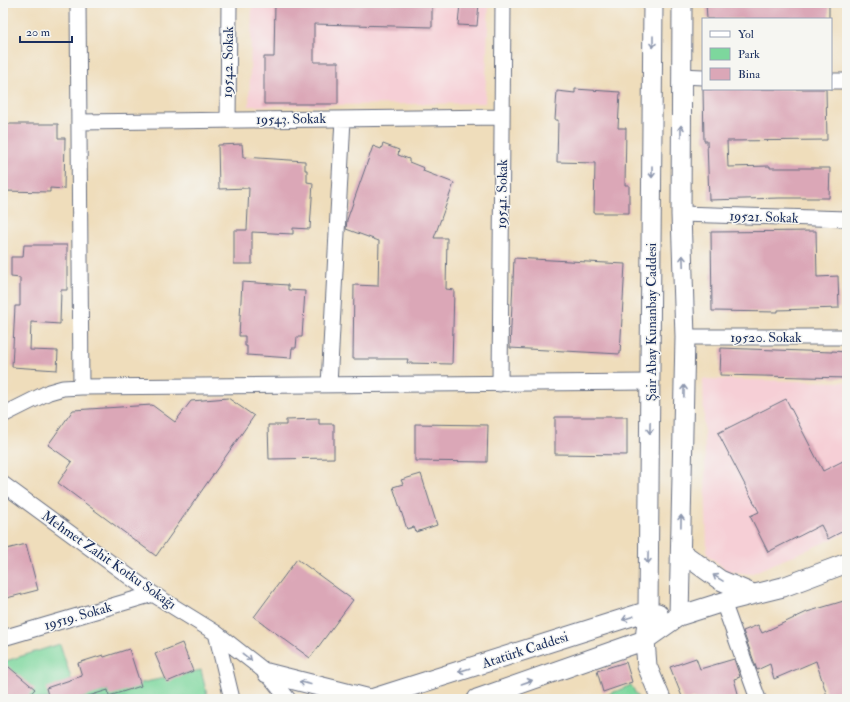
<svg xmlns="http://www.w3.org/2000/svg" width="850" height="702" font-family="'IM FELL Double Pica',serif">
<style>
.built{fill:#f6cfd6}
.green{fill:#7dd79d;stroke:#4c837e}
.building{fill:#dba7b7}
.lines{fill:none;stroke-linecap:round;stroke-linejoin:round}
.minor-casing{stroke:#656c7f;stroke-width:17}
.tertiary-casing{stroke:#656c7f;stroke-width:21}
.minor{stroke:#fff;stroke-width:15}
.tertiary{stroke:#fff;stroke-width:19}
.oneway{stroke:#8d97ae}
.labels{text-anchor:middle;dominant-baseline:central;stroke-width:3;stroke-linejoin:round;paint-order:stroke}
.street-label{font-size:14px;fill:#1b2f5e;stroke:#f6f6f2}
</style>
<rect width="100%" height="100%" fill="#f6f6f2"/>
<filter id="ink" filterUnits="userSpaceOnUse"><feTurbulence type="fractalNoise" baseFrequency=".025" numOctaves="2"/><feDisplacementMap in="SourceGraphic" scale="8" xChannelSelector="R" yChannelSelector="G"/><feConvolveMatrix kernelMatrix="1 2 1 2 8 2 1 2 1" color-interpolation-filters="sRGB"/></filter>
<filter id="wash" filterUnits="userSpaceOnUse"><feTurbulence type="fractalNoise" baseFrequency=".012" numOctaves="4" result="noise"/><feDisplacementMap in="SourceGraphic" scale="16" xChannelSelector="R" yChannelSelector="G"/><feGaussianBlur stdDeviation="0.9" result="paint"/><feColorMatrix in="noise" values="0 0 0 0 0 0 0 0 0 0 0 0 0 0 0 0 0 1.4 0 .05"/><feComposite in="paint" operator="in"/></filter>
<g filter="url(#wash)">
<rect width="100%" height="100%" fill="#efddbb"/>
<path class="built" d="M252,3H489L485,103L249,106Z
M703,379L847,382V533L750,574L727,571L707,554Z"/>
<path class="green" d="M60,644L77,697L201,670L208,699H3V662Z
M631,685L639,699H597Z"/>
<g id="blocks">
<path class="building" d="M275,3H432V27L314,24V62H338V104H264V57H274Z
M460,3H479L477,26L458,25Z
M706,3H829V19H707Z
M575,89L620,92L618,128H626L625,185H629V213H594L595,163L557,162L558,120H555L557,91L575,93Z
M703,89H826L827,140L727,141L728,167L770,166V168H830L829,198H780L709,200L707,141H704Z
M3,124H58V138H65L64,189L50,188V192L3,191Z
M242,144L243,157L305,161V170H307V182L313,183L310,229L293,228V234L252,232V264H234V230H247L249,188L219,189L218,145Z
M383,144L399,150L398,155L409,159V162L424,168L423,171L454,183L434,238H447L446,289L454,290L452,364L407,363L408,359H353L354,285L378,286L379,241L346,229L347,220L373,146L381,149Z
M816,231L817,277L838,276L839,308L778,310V312L712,311L711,232Z
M24,245H67V290H61L60,324L31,322L30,350L58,351L57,370L12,367L15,306H20V278L11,277V257H23Z
M514,258L625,264L620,354L510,348Z
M242,282L288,285V290L305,291L302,337H297L296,348H292L291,358L247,355V346H245V336H239Z
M721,348L832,352V351L847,352V378L720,375Z
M228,398L254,416L156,556L58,483L72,462L48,445L73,410L152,405L175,422L191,401Z
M786,399L823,471L847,459V529L828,539L821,525L768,552L750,516L759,512L718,433Z
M555,417H627V455L555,454Z
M319,419V424H334V458L269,459L268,425H286V420Z
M415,424L488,425L487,462L415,461Z
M421,474L437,525L416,532L414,527L407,529L393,487L403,484L401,480Z
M26,544L38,590L3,599V550Z
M297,559L353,600L310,658L254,617Z
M847,600V699H828L816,661L774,679L770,664L757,670L743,631L758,625L762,633L807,612Z
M182,643L193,671L167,682L155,654Z
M129,649L141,686L109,696L108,690L79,699H49L46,688L82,676L78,663L103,655L104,657Z
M696,658L700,669L734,659L740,677L734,679L739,697L731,699H683L670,667Z
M3,662L35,689L26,699H3Z
M626,662L632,682L603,692L597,671Z"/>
</g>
</g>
<g filter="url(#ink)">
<use href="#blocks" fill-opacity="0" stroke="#656c7f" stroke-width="1"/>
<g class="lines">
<defs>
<path id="minor" d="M681,76L703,77
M831,81H847
M228,120L229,3
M79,122L502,117
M681,214L847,219
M685,337H847
M500,384L503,3
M329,385L343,119
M81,387L650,382
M3,415L49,392L63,388L81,387L78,3
M3,484L153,594L216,633L267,673L288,699
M723,602L758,699
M216,633L232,699
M3,638L153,594"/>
<path id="tertiary" d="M653,3L648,611L645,640L647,666L661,699
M681,552L720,580L753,594
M679,616L685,337L681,214L682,3
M267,673L370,699
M371,699L648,611L658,613
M477,699L645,640L679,616L723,602L783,587L847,563"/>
</defs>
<use href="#minor" class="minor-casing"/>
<use href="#tertiary" class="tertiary-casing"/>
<use href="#minor" class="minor"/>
<use href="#tertiary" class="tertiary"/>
</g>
<defs><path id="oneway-shaft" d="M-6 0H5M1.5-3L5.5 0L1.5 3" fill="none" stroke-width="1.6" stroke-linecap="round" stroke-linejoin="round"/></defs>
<g class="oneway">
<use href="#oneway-shaft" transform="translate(653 42) rotate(90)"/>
<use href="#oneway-shaft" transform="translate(681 131) rotate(-90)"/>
<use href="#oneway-shaft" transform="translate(652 172) rotate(90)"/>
<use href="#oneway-shaft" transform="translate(683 261) rotate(-92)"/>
<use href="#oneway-shaft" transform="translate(684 391) rotate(-89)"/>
<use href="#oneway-shaft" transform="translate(650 428) rotate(91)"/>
<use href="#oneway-shaft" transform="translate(681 521) rotate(-89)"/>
<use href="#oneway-shaft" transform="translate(648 558) rotate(91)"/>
<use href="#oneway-shaft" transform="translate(718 578) rotate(-148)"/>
<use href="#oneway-shaft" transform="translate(628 618) rotate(162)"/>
<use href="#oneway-shaft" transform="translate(247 657) rotate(38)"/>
<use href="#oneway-shaft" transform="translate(464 670) rotate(162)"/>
<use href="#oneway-shaft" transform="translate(527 682) rotate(-19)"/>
<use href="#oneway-shaft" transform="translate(305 683) rotate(-166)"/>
</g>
</g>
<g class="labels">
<g class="street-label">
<text transform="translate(228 62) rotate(-89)">19542. Sokak</text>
<text transform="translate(291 119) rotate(-1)">19543. Sokak</text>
<text transform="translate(502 194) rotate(-89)">19541. Sokak</text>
<text transform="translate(764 217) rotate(2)">19521. Sokak</text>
<text transform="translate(651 322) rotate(-90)">Şair Abay Kunanbay Caddesi</text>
<text x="766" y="337">19520. Sokak</text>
<text transform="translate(109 560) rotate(35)">Mehmet Zahit Kotku Sokağı</text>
<text transform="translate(78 616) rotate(-16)">19519. Sokak</text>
<text transform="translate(525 650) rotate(-18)">Atatürk Caddesi</text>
</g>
</g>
<rect width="850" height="702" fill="none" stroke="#f6f6f2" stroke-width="16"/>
<rect x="702" y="18" width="130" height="72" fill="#f6f6f2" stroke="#9ea6b7"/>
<rect x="710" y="31" width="20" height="6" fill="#ffffff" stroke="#9ea6b7"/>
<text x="738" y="38" font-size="12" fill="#1b2f5e">Yol</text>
<rect x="710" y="48" width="20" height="12" fill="#7dd79d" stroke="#9ea6b7"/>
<text x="738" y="58" font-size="12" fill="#1b2f5e">Park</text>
<rect x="710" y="68" width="20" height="12" fill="#dba7b7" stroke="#9ea6b7"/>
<text x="738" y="78" font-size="12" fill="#1b2f5e">Bina</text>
<path d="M20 36v6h52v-6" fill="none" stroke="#1b2f5e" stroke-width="2"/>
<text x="26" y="36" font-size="12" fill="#1b2f5e" stroke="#f6f6f2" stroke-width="3" paint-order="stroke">20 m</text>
</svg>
